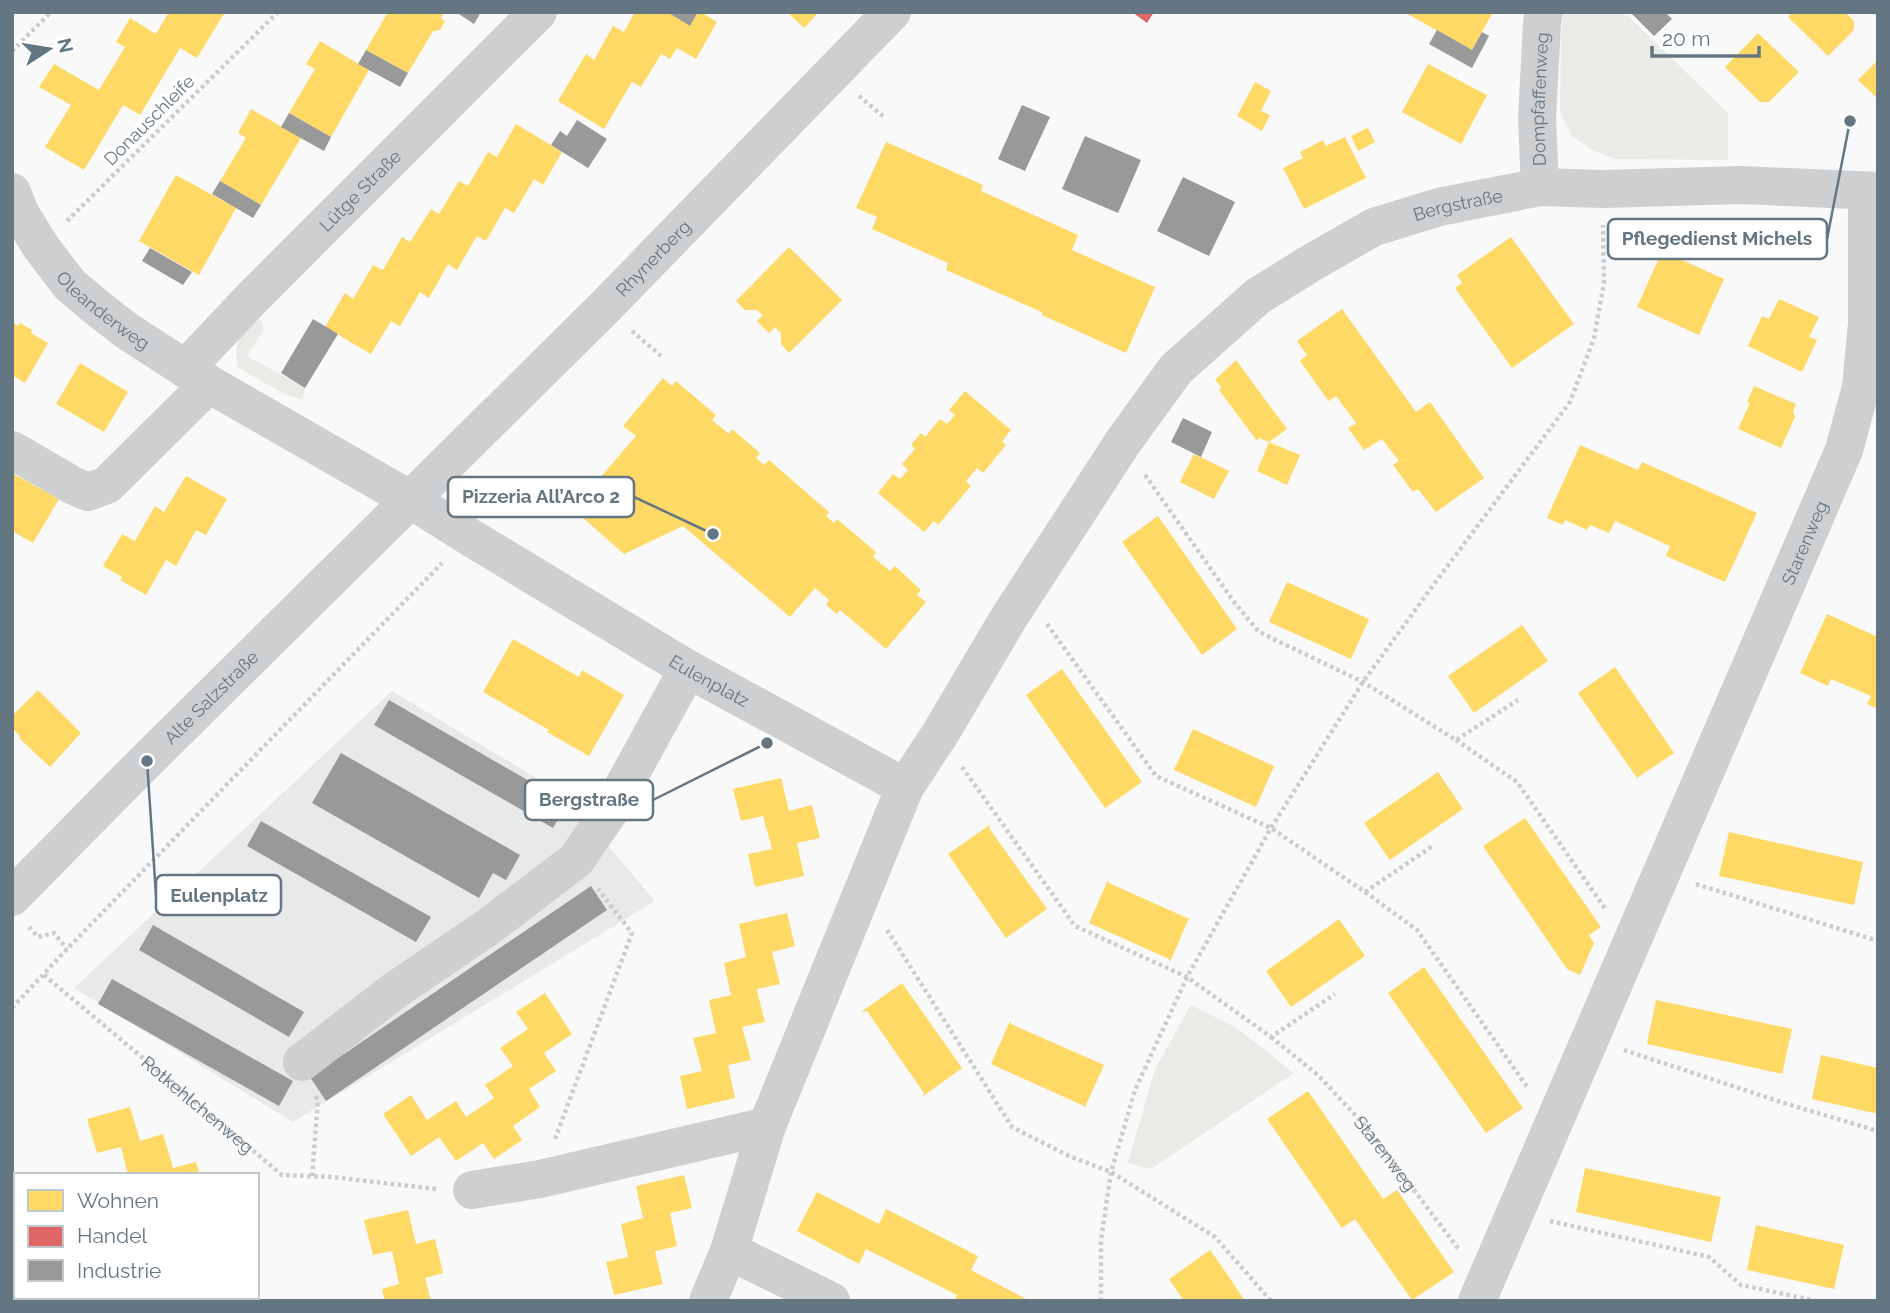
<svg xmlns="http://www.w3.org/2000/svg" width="1890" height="1313" font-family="Raleway,sans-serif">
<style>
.built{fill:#e8e9e9}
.green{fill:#e8ebe6}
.homes{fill:#ffd966}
.shops{fill:#e06666}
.industry{fill:#999}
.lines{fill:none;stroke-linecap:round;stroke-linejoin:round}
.path{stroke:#cbcccd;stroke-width:4.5;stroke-dasharray:3.5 3.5;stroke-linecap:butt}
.minor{stroke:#cecfd0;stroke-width:38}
.labels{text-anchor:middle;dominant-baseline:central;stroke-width:7;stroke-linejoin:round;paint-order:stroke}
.street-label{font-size:18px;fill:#657683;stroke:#fff}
.leader{fill:none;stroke:#657683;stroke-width:2.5}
.callout-dot{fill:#657683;stroke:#fff;stroke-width:2.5}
.callout{fill:#fff;stroke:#657683;stroke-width:2.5}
.callout-label{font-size:19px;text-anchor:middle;font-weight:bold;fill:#657683}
</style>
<rect width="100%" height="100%" fill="#f9f9f9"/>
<path class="built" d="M392,691L566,796L655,901L293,1122L74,988Z"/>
<path class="green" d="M1564,12H1619L1629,17L1728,113V160L1615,159L1592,150L1572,136L1560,112L1561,33Z
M254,318L261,320L264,329L247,356L305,388L303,400L284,394L237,367C236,340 235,338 254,318Z
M1191,1005L1237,1028L1294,1073L1151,1169L1128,1163L1155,1069Z"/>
<path class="homes" d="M169,12H225L197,58L180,48L140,115L123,105L84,170L45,147L71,105L39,87L54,64L99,90L125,47L116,42L130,18L156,34Z
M388,12H444L441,18L445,21L440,30L433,31L408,73L366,50Z
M635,12H667L690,26L698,12H701L717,22L696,59L677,48L670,59L661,54L641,87L632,82L604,129L558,101L586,54L594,60L613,26L624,32Z
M787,12H819L804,28Z
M1404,12H1493L1472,50Z
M1793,12H1845L1854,21V30L1828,56L1788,17Z
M1758,33L1799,72L1769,102H1760L1725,67Z
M320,41L369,70L331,137L289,113L315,69L306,64Z
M1878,60V99L1858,80Z
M1428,64L1487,95L1461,144L1402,112Z
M1255,82L1271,91L1261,111L1270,115L1262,131L1237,116Z
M251,109L301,138L261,205L220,181L246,138L238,133Z
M516,124L562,152L543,185L534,179L514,213L505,208L486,241L477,236L457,270L448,264L429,298L420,292L400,326L391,321L371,354L325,327L345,293L353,299L373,265L383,270L402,237L410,242L431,209L439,214L459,181L468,186L488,152L497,157Z
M1368,128L1375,142L1358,151L1351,136Z
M1345,137L1366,178L1304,209L1283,168L1303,158L1300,152L1323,140L1326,146Z
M886,142L983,185L981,191L1078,235L1072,250L1155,287L1126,353L1042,315V312L946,270L948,263L872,229L877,217L856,208Z
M176,175L236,208L199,275L139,241Z
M1511,237L1574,324L1512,368L1455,288L1462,283L1457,275Z
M789,247L842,300L789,353L781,344V333L775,327L769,333L757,321L763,315L757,310H745L736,301Z
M1662,251L1724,279L1699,335L1637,307Z
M1779,299L1819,317L1809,337L1817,340L1802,372L1748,346L1762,316L1769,319Z
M1342,309L1416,412L1430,402L1484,478L1436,512L1418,489L1413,492L1393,465L1399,461L1382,439L1364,450L1348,428L1356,423L1336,396L1329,401L1327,399L1300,361L1307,355L1297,341Z
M12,322L18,326L20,323L32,330L31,333L48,343L25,383L12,375Z
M1236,360L1287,429L1269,442L1259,438L1257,441L1219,390L1222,388L1215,380Z
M80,363L128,392L104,432L56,404Z
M663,378L672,386L676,381L716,415L712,420L729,434L732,429L760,453L756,458L764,465L769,460L829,512L826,516L834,523L837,519L876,552L873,557L890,571L895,566L921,590L917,595L926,602L886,649L840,610L837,614L826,605L829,600L815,588L790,617L683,526L624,554L573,509L636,436L623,426Z
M1754,386L1796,404L1793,411L1795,417L1781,448L1738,429L1750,403L1747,402Z
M965,391L1011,430L1002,441L1006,445L983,473L977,468L966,481L971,486L938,525L934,521L924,532L878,493L893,474L900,479L908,470L902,464L915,449L911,445L921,433L925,437L940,419L947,424L955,415L949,410Z
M1269,442L1300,455L1287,485L1257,471Z
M1580,445L1638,470L1642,462L1757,513L1725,582L1666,556L1670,546L1615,521L1609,533L1590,525L1587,530L1565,520L1563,525L1547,518Z
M1194,454L1229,471L1214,499L1180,482Z
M12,473L59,499L33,543L12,531Z
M186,476L227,499L206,535L196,530L176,566L166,560L146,595L120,580L122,577L103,566L122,534L135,541L155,506L164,512Z
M1158,516L1237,629L1202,655L1122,542Z
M1287,582L1369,619L1351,659L1269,622Z
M1827,614L1878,637V709L1867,704L1871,696L1831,679L1828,686L1800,673Z
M1522,625L1548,661L1474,713L1448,676Z
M513,639L579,677L582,670L624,695L589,756L547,732L549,730L483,692Z
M1615,667L1674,753L1637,778L1578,693Z
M1062,669L1142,782L1105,808L1026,695Z
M38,690L81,733L50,767L19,738L20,736L12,728V716Z
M1193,729L1274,766L1256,807L1174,770Z
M1438,772L1463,809L1390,860L1364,823Z
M781,778L789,811L812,805L820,838L797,843L804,876L755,887L748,854L772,849L771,845L763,816L741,821L733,789Z
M1525,818L1601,927L1589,935L1594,943L1580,975L1567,969L1483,846Z
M991,824L989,828L1047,909L1006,938L948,854Z
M1729,832L1863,862L1854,905L1719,876Z
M1108,880L1109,883L1187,918H1189L1170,962L1169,959L1089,923Z
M787,913L795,946L772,952L780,984L757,989V991L765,1022L742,1027L751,1060L728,1065L735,1098L687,1109L680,1076L702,1071L693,1038L716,1033L709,1000L731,995L724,963L746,957L739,924Z
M1339,919L1365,956L1291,1007L1266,971Z
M1424,967L1523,1108L1486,1133L1388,993Z
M902,983L962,1068L922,1097L924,1093L867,1011L861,1012Z
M545,993L572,1034L544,1053L556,1071L529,1089L540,1107L513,1126L522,1140L494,1159L483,1143L456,1161L439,1137L411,1156L383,1114L411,1095L427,1120L456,1101L466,1117L494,1098L485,1085L513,1066L500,1048L528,1029L516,1012Z
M1656,1000L1792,1029L1782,1074L1647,1044Z
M1010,1021L1011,1024L1104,1065L1084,1109V1106L991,1064Z
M1821,1055L1878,1068V1114L1812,1099Z
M1308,1091L1383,1199L1397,1190L1454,1272L1412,1300L1355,1219L1342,1228L1267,1119Z
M130,1107L140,1141L163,1134L173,1168L196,1162L200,1175H128L121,1147L97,1153L87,1119Z
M1585,1168L1721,1197L1711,1242L1576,1212Z
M684,1175L692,1208L670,1213L677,1246L656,1251L655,1252L663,1284L614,1295L606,1262L628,1257L621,1224L643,1218L636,1186Z
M817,1192L879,1224L886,1209L947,1240L978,1256L971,1270L1030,1301H954L957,1295L866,1249L859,1264L797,1231Z
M408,1210L416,1244L435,1239L443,1273L425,1278L431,1301H385L382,1289L399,1284L392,1251L373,1255L364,1220Z
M1756,1225L1844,1245L1834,1289L1747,1270Z
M1210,1250L1229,1277L1245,1301H1184L1169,1279Z"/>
<path class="shops" d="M1132,12H1154L1147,23Z"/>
<path class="industry" d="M456,12H481L474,24Z
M667,12H698L690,26Z
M1633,12L1657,14L1665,12L1672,19L1654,36L1632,14Z
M1437,30L1472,50L1482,32L1489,36L1472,68L1429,44Z
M366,50L408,73L400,87L358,64Z
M1022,105L1050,117L1025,171L998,159Z
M289,113L331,137L324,151L281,127Z
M577,120L607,139L588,168L551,145L560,131L567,136Z
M1085,136L1141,160L1118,213L1062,189Z
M1183,177L1235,202L1209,256L1157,231Z
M220,181L261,205L253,218L212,194Z
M150,248L192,272L183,285L142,261Z
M313,319L338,334L305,388L281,373Z
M1183,418L1212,432L1201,457L1171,442Z
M389,700L567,803L553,828L374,725Z
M341,753L520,855L506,880L493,873L479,898L312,803Z
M261,821L431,917L416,942L247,846Z
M591,886L607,910L326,1101L310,1077Z
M153,925L304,1012L289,1037L139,950Z
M112,979L293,1081L279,1106L98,1004Z
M31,1297H73L70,1301H28Z"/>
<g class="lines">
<g class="path">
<path d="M12,51L51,12"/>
<path d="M859,96L884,117"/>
<path d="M67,221L278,12"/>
<path d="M632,331L661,356"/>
<path d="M1145,475L1234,602L1259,632L1363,682L1456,740L1518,700"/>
<path d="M1047,624L1156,776L1271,828L1365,892L1434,845"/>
<path d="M1456,740L1517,782L1606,910"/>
<path d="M962,767L1075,926L1187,977L1271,1037L1335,994"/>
<path d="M1696,884L1878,941"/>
<path d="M1365,892L1417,930L1528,1088"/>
<path d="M29,927L38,937L54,933L67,949"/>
<path d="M887,930L1012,1127L1069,1156L1111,1172L1215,1237L1271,1301"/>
<path id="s1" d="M44,975L282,1175L332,1177L436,1189"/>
<path d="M12,1008L67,949L442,563"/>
<path id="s2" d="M1271,1037L1319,1076L1367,1128L1460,1251"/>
<path d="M1624,1050L1784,1103L1878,1131"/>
<path d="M555,1139L632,933L598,889"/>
<path d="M312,1176L318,1101L315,1095"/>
<path d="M1550,1221L1709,1257L1741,1285L1817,1301"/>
<path d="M1101,1301V1240L1111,1172L1135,1090L1187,977L1271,828L1363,682L1429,591L1570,402L1594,338L1604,283L1603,225"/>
</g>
<g class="minor">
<path id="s3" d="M1540,187L1537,118L1542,23L1544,12"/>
<path id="s4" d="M12,192L20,213L41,247L70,285L95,306L127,331L209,384L411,500L468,536L688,669L905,787"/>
<path id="s5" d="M185,369L252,298L538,12"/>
<path d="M12,450L72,485L88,492L107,485L209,384"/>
<path id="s6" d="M12,897L132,775L604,308L892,12"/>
<path d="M302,1062L394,991L488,927L576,860L611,809L688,669"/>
<path d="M472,1190L540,1179L767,1126"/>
<path d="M729,1251L831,1301"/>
<path id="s7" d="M708,1301L729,1251L767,1126L905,787L940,734L1008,619L1123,442L1176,369L1258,296L1311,263L1374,227L1439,207L1540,187L1603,189L1741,185L1878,191"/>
<path id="s8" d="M1477,1301L1844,450L1861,387L1867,324V192"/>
</g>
</g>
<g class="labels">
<g class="street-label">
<text stroke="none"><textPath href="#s3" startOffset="88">Dompfaffenweg</textPath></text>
<text transform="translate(149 120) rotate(-45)">Donauschleife</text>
<text stroke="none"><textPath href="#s5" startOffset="250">Lütge Straße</textPath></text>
<text stroke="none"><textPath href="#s7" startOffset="1381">Bergstraße</textPath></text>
<text stroke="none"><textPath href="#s6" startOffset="905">Rhynerberg</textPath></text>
<text stroke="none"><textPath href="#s4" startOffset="152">Oleanderweg</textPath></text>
<text stroke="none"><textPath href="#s8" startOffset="826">Starenweg</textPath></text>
<text stroke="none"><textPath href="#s4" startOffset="863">Eulenplatz</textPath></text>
<text stroke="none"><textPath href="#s6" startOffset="282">Alte Salzstraße</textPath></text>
<text stroke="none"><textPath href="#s1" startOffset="201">Rotkehlchenweg</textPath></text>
<text stroke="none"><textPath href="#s2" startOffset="164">Starenweg</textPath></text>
</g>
</g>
<path class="leader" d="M1850 121L1827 239M713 534L634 497M767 743L653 800M147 761L156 895"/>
<g class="callout-dot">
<circle cx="1850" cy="121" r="7"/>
<circle cx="713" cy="534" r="7"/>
<circle cx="767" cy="743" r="7"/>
<circle cx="147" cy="761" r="7"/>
</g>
<g class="callout">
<rect x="1608" y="219" width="219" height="40" rx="7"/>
<rect x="448" y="477" width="186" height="40" rx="7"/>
<rect x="525" y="780" width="128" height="40" rx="7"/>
<rect x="156" y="875" width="125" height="40" rx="7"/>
</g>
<g class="callout-label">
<text x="1717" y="245">Pflegedienst Michels</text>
<text x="541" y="503">Pizzeria All’Arco 2</text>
<text x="589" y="806">Bergstraße</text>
<text x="219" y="902">Eulenplatz</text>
</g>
<rect width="1890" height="1313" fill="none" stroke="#657683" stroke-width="28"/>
<rect x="14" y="1173" width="245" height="126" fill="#ffffff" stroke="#c1c8cd" stroke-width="2"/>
<rect x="28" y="1190" width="35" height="21" fill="#ffd966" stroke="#c1c8cd" stroke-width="2"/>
<text x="77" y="1208" font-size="21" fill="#657683">Wohnen</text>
<rect x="28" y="1226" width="35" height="21" fill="#e06666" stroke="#c1c8cd" stroke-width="2"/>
<text x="77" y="1243" font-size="21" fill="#657683">Handel</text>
<rect x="28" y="1260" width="35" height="21" fill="#999999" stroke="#c1c8cd" stroke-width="2"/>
<text x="77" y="1278" font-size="21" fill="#657683">Industrie</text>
<g transform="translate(49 49) rotate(78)" stroke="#ffffff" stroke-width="5" paint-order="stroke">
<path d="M0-5L12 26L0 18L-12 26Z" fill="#657683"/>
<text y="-10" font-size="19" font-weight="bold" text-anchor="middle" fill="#657683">N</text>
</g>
<path d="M1652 46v10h107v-10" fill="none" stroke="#657683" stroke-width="3.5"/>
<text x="1662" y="46" font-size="21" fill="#657683" stroke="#ffffff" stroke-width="5" paint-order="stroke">20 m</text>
</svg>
